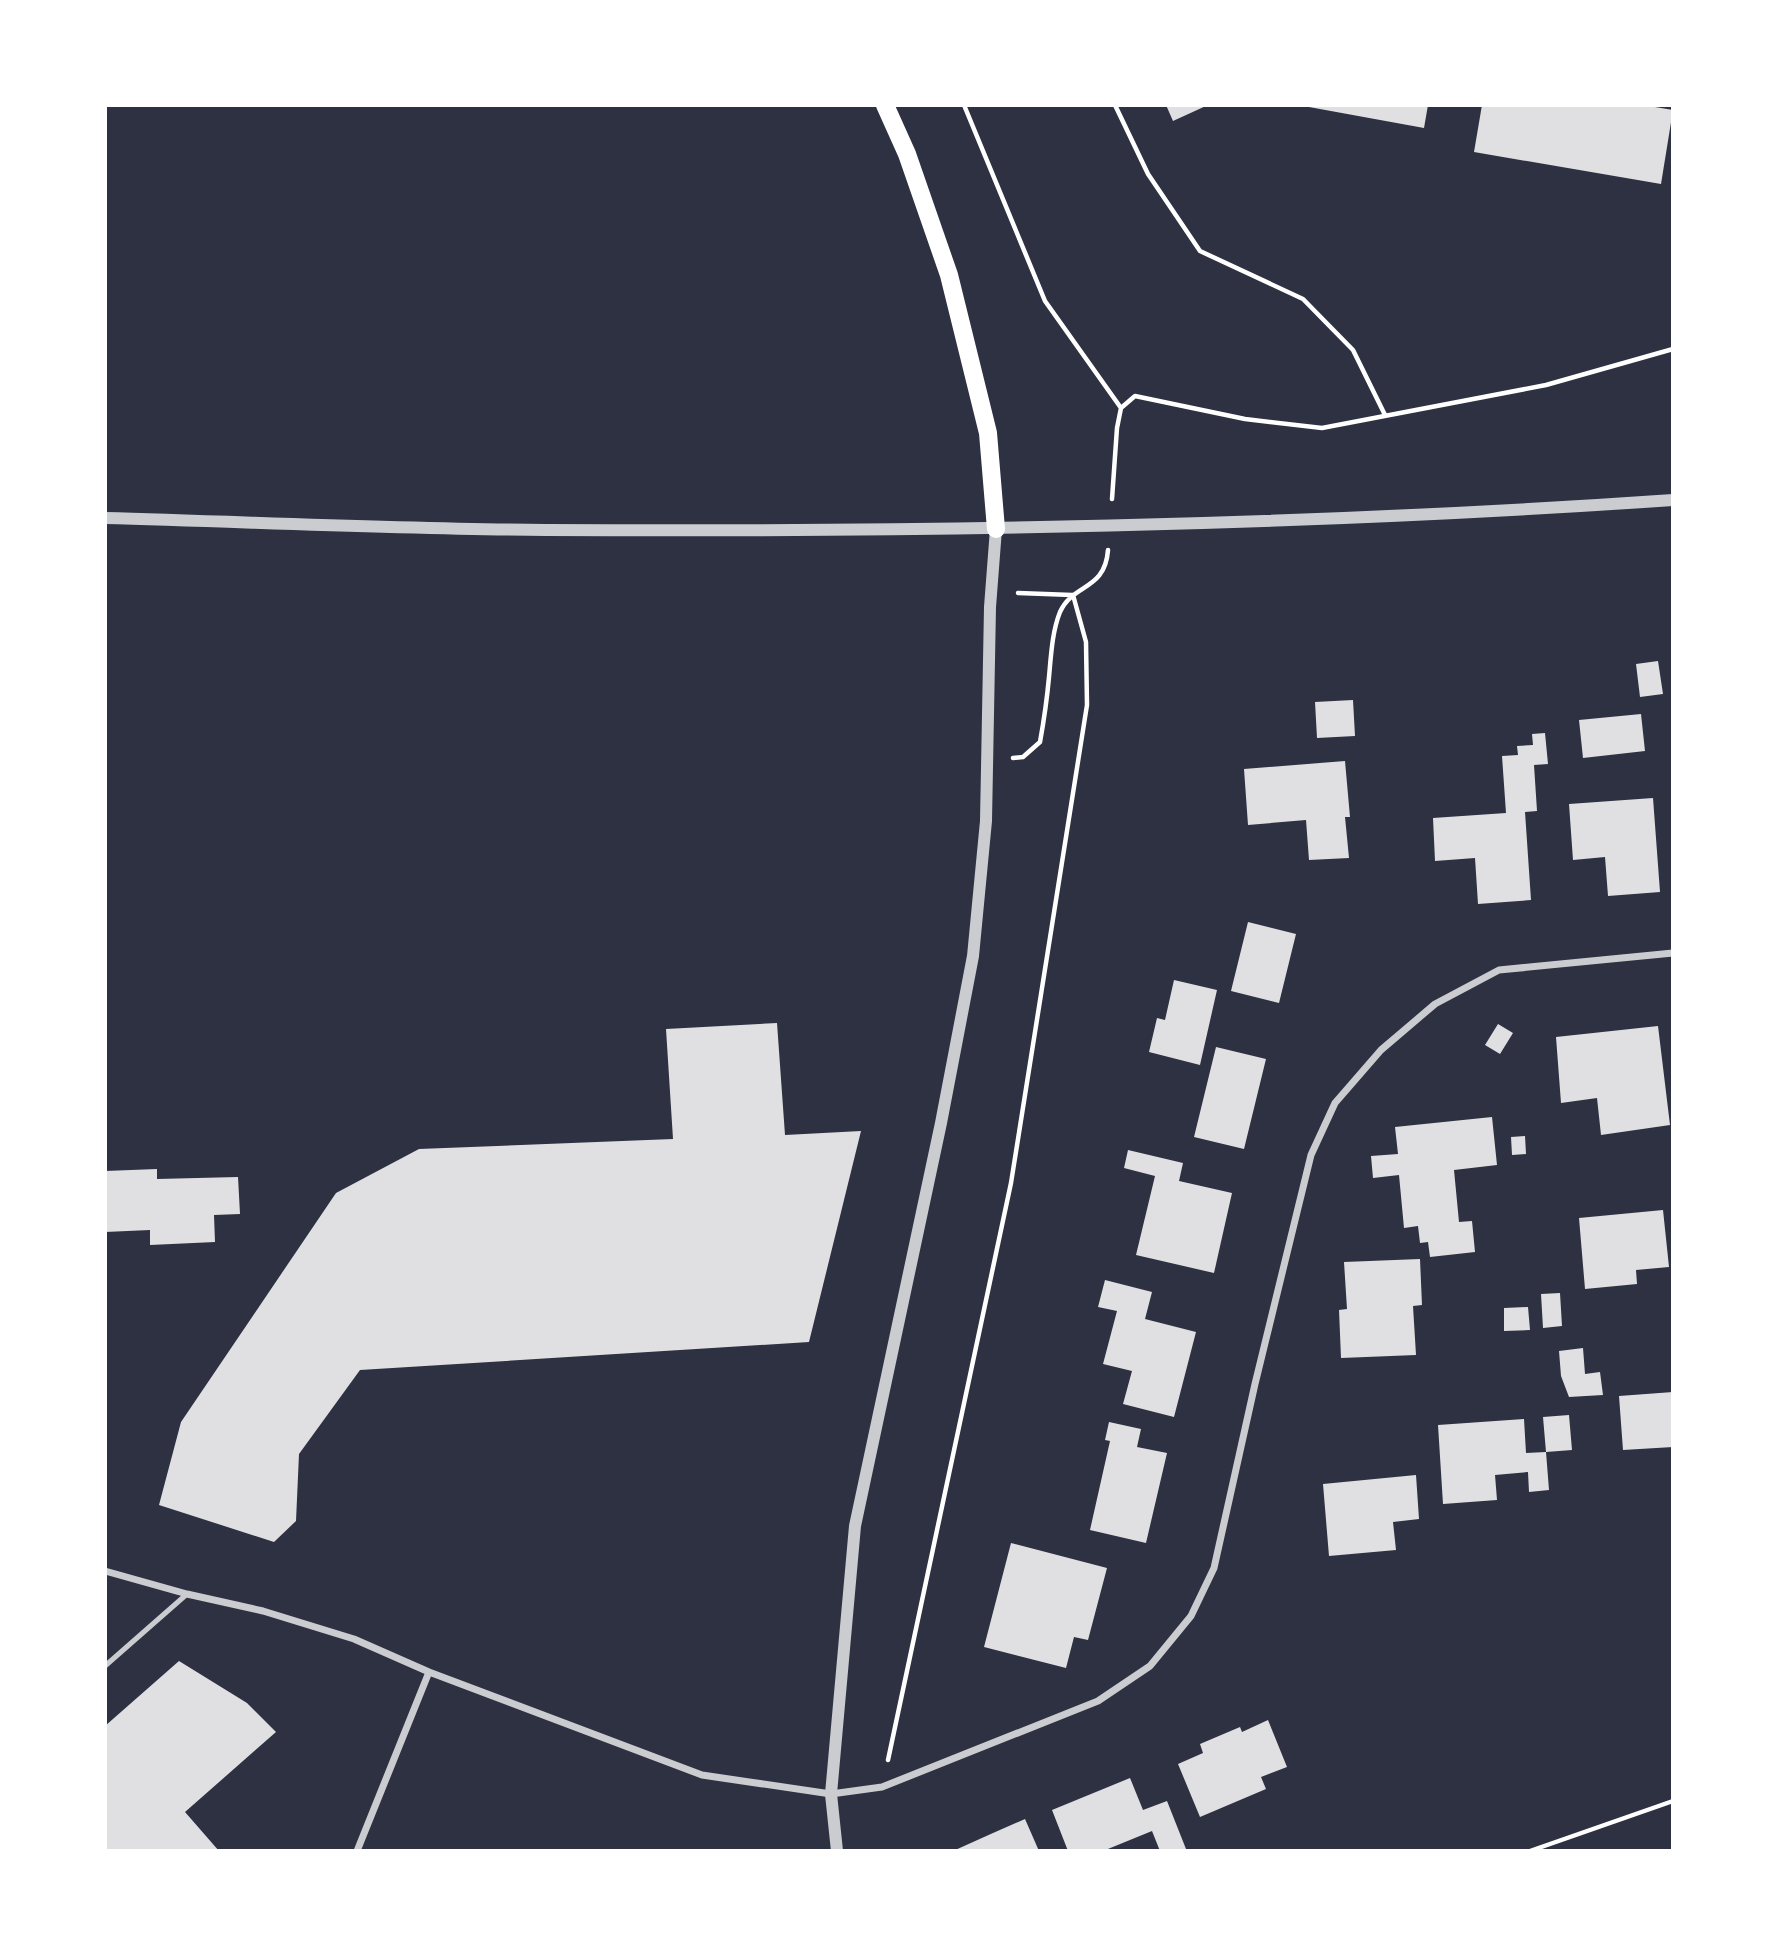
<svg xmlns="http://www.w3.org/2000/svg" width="1778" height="1956" font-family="'Sofia Sans Condensed',sans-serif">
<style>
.building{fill:#e0e0e3}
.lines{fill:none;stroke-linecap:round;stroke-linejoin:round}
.path{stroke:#fff;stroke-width:4.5}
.service{stroke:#caccd0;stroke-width:5}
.minor{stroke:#caccd0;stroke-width:7}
.tertiary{stroke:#caccd0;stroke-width:12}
.primary{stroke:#fff;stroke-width:18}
</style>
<rect width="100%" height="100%" fill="#2d3142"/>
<path class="building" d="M1166,105H1208L1173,121Z
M1298,105H1428L1424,128Z
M1482,105H1643L1673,110L1661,184L1474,152Z
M1658,661L1663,694L1640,697L1636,664Z
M1353,700L1355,736L1317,738L1315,702Z
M1641,714L1645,751L1583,758L1579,720Z
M1545,733L1548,764L1534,765L1537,811L1525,812L1531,900L1478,904L1475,858L1435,861L1433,818L1506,813L1502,756L1518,755L1517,746L1533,745L1532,734Z
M1345,761L1350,817H1345L1349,858L1309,860L1306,820L1248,825L1244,769Z
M1653,798L1660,892L1608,896L1605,857L1573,860L1569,804Z
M1248,922L1296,934L1279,1003L1231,991Z
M1174,980L1217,990L1200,1065L1149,1052L1157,1018L1165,1020Z
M777,1023L785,1135L861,1131L809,1342L360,1370L299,1454L296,1521L274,1542L159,1505L181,1422L336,1193L419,1149L673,1139L666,1029Z
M1498,1024L1513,1033L1500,1054L1485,1045Z
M1658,1026L1670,1125L1601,1135L1597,1098L1561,1103L1556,1037Z
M1216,1047L1266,1059L1244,1149L1194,1137Z
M1492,1117L1497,1165L1454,1170L1459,1222L1472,1221L1475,1252L1430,1257L1428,1242L1420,1243L1418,1226L1404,1228L1399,1175L1373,1178L1371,1156L1398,1154L1395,1127Z
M1525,1136L1526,1154L1512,1155L1511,1137Z
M1128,1150L1183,1163L1179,1181L1232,1193L1214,1273L1136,1255L1155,1176L1124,1168Z
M157,1169V1179L238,1177L240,1214L214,1215L215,1242L150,1245V1230L105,1232V1171Z
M1663,1210L1669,1267L1636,1270L1637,1284L1585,1289L1579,1218Z
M1420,1259L1422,1305L1413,1306L1416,1355L1341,1358L1339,1310L1347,1309L1344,1262Z
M1105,1280L1152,1292L1145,1319L1196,1332L1174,1417L1123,1404L1132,1371L1103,1364L1117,1311L1098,1307Z
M1560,1293L1562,1326L1543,1328L1541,1294Z
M1528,1307L1530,1330L1504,1331V1308Z
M1583,1348L1585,1374L1600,1372L1603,1395L1569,1397L1561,1376L1559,1351Z
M1673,1392V1447L1623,1450L1619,1396Z
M1569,1415L1572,1450L1546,1452L1549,1490L1529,1492L1528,1472L1495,1475L1497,1500L1443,1504L1438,1425L1524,1419L1526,1453L1546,1452L1543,1417Z
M1109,1422L1141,1429L1137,1447L1167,1453L1146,1543L1090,1530L1110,1441L1105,1440Z
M1416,1475L1419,1519L1393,1522L1396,1550L1329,1556L1323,1484Z
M1011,1543L1107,1568L1088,1640L1074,1637L1066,1668L984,1647Z
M179,1661L247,1703L276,1732L185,1812L219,1851H105V1726Z
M1268,1720L1287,1767L1261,1777L1266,1789L1200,1817L1178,1764L1203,1753L1200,1744L1240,1727L1242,1732Z
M1130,1778L1143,1810L1167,1801L1186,1849L1160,1851L1152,1831L1103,1851H1068L1052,1810Z
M1025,1819L1039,1851H953L993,1833Z"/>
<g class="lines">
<path class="path" d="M964,105L1045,301L1121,408
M1115,105L1148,174L1200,251L1303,299L1353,350L1385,415
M1112,499L1117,428L1121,408L1135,396L1245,419L1322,428L1546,385L1673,349
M1018,593L1072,595
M1013,758L1023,757L1040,742C1044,720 1047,699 1049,677C1051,656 1052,632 1060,612C1073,583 1105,591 1108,550
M888,1760L1011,1183L1087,705L1086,642L1073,595
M1530,1851L1673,1801"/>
<path class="service" d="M105,1666L187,1594"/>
<path class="minor" d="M105,1571L187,1594L263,1611L354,1639L429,1672L702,1775L831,1794L882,1787L1098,1701L1150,1666L1191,1616L1214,1568L1255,1384L1311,1155L1335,1103L1381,1050L1435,1004L1499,970L1673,953
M357,1851L429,1672"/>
<path class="tertiary" d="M105,518C252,522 399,529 546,530C922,532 1298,526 1673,500
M837,1851L831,1794L855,1526L941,1123L973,956L986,821L990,607L996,529"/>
<path class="primary" d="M885,105L907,154L949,275L988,433L996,529"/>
</g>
<rect width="1778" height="1956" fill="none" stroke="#ffffff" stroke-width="214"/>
</svg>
